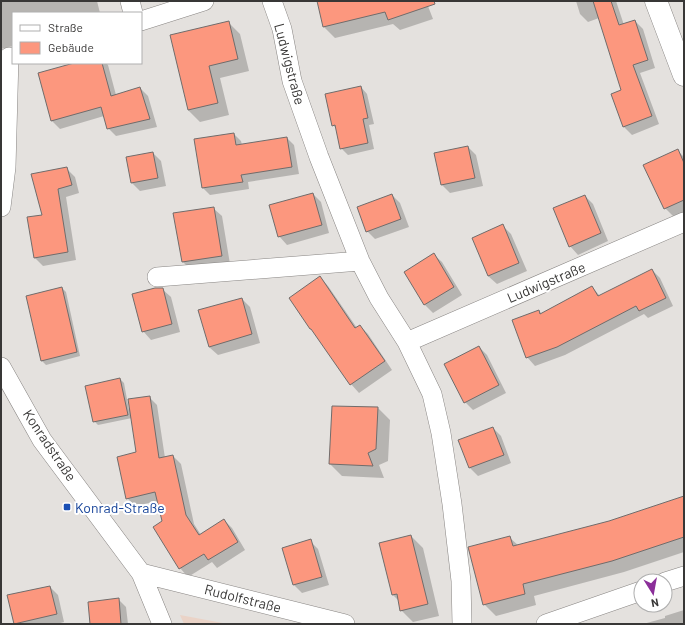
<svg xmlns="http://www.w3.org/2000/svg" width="685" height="625" font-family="Barlow,sans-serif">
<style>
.education{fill:#ead3c7}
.shadow{fill:#0003}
.building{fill:#fc977e;stroke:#706c6b}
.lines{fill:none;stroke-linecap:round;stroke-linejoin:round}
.street-casing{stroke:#888583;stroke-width:20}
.secondary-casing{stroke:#888583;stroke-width:23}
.street{stroke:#fff;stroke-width:19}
.secondary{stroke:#fff;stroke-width:22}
.transit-dot{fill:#1a4fb4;stroke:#fff;stroke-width:1.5}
.labels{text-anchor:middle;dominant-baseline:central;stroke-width:4;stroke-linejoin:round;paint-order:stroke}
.street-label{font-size:14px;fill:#383736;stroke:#fff}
.transit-label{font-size:14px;fill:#164399;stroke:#fff;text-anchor:start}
</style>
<rect width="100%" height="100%" fill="#e4e1de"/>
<path class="education" d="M180,615L228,624H184Z"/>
<path class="shadow" d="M1,1H97L100,13H13V46L1,49Z
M321,1H426L433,19L400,30L393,24L335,38L324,27L318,2Z
M576,1H616L624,25L635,21L643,29L655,68L640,73L659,124L632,135L624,127L612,94L622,90L599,18L588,22L580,14Z
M228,22L240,34L249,71L220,78L229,115L200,122L188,110Z
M78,63H106L108,65L116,95L140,88L148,96L157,127L116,136L108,128L104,116L60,129L52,121L39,74Z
M361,87L367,94L374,124L369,125L374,149L348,155L341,148L337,129L333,125Z
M234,134L241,141L242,145L287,138L294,145L299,174L248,182L249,189L210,195L203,188L195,140Z
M468,147L476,155L483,186L450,193L442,185L436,154Z
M677,150L684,157V212L673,216L665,208Z
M153,153L161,161L166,186L140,191L131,182Z
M66,168L75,177L79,193L66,197L76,260L43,266L35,258L29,218L43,215Z
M313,194L321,202L329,233L287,245L279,236Z
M392,195L400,203L409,227L375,239L367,231Z
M585,196L593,204L608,241L578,255L570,246Z
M213,208L222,216L230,264L191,270L183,262L175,214Z
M503,226L511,234L527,271L497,284L488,276Z
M433,254L442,262L462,295L433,313L425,305L405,272Z
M652,270L660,278L673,306L648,318L644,314L565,355L535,366L527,357L539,311L542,314L592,287L600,296Z
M320,277L328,286L357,328L360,326L368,334L392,370L359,393L351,384Z
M62,288L66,292L80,356L46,365L42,361Z
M162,289L171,297L180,332L151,340L143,331Z
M242,299L250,307L260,343L218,355L209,347Z
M479,347L487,355L506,393L473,410L465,402Z
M120,379L124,383L129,410L149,397L157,405L165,458L173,456L181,464L194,524L201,535L224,520L232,528L245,550L217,568L212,562L188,577L180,568L154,527L163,522L158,501L135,506L127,498L138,453L132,418L98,425L94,421Z
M378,408L390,420L388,461L379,465L384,478L342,476L330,464Z
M493,428L501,436L511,463L478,476L470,468Z
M684,497V552L624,572L534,596L536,605L496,616L484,604L509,537L519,546L610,522Z
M411,536L423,548L439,616L413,622L401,610L399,601L393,595L380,543Z
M310,541L318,549L329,585L302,593L294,585L283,549Z
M50,587L58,595L64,622L57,624H15L14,623Z
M118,599L126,607L128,624H104Z
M684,610V624H643L665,618V616Z"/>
<path class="building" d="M317,1H434L435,4L388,20L385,12L323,27Z
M593,1H611L619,25L635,20L648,60L633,65L652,116L623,127L611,94L621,90Z
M229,21L238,59L209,66L218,103L188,110L170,35Z
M74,63H102L111,96L140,87L150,119L107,129L101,107L51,121L38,73Z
M361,86L368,118L363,119L368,143L340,149L335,125L332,126L325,94Z
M234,133L236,145L287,137L292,167L241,175L243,182L202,188L194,139Z
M468,146L475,178L441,185L434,153Z
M678,149L684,163V200L664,209L643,165Z
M153,152L158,178L131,183L126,157Z
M67,167L72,185L58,189L68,252L34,258L27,217L42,215L31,174Z
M313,193L322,225L278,237L269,205Z
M392,194L401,219L366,232L357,207Z
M585,195L601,233L569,247L553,208Z
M214,207L222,256L182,262L173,213Z
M503,224L519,263L488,276L472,238Z
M434,253L454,287L424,305L404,272Z
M652,269L666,298L639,311L636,306L557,347L526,358L512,320L539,310L540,314L592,286L598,296Z
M320,276L355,328L360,325L385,361L350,385L311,329H310L289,298Z
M62,287L77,352L41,361L26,296Z
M155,288H163L172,324L142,332L132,294Z
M242,298L252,334L209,347L198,310Z
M479,346L499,385L464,403L444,364Z
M120,378L128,415L93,422L85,386Z
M150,396L159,458L173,455L186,515L199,535L224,519L238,542L208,560L204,554L179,569L153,527L162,521L155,492L126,499L117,457L136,452L128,399Z
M332,406L378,407L376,449L368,453L373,466L329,464Z
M493,427L504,455L469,468L458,440Z
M684,496V537L612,561L523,584L525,594L483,605L468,547L510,536L513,546L609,521Z
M411,535L428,604L400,611L397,594L392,595L379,543Z
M311,539L322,577L293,585L282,548Z
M50,586L57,614L14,624L7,595Z
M119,598L121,624H90L88,602Z"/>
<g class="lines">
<defs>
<path id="street" d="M130,1L133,13
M272,1L282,29L292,81L319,157L360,261L379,298L407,342L432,394L441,433L452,504L461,581L462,624
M141,21L204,1
M1,207L6,167L9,57
M157,277L360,261
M407,342L684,222
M1,367L42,440L141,573L162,624
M141,573L345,624
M665,582L684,576
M546,624L641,591"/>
<path id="secondary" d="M656,1L684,75"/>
</defs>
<use href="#street" class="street-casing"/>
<use href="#secondary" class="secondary-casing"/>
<use href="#street" class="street"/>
<use href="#secondary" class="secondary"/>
</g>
<rect class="transit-dot" x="63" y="503" width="8" height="8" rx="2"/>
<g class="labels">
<g class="street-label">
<text transform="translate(290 64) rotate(75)">Ludwigstraße</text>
<text transform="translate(546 282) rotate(-23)">Ludwigstraße</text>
<text transform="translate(50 445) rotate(56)">Konradstraße</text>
<text transform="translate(243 598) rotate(14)">Rudolfstraße</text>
</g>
<g class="transit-label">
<text x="75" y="507">Konrad-Straße</text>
</g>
</g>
<rect width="685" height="625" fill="none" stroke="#383736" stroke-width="4"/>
<rect x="12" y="12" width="130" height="52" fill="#ffffff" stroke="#afafaf"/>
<rect x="20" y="25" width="20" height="6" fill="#ffffff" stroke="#afafaf"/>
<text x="48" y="32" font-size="12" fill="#383736">Straße</text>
<rect x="20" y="42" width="20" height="12" fill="#fc977e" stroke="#afafaf"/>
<text x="48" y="52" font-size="12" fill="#383736">Gebäude</text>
<g transform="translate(653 593) rotate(169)"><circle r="19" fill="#ffffff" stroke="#afafaf"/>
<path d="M0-3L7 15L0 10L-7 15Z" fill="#8b2e99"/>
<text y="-6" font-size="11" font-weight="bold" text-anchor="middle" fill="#383736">N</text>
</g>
</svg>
